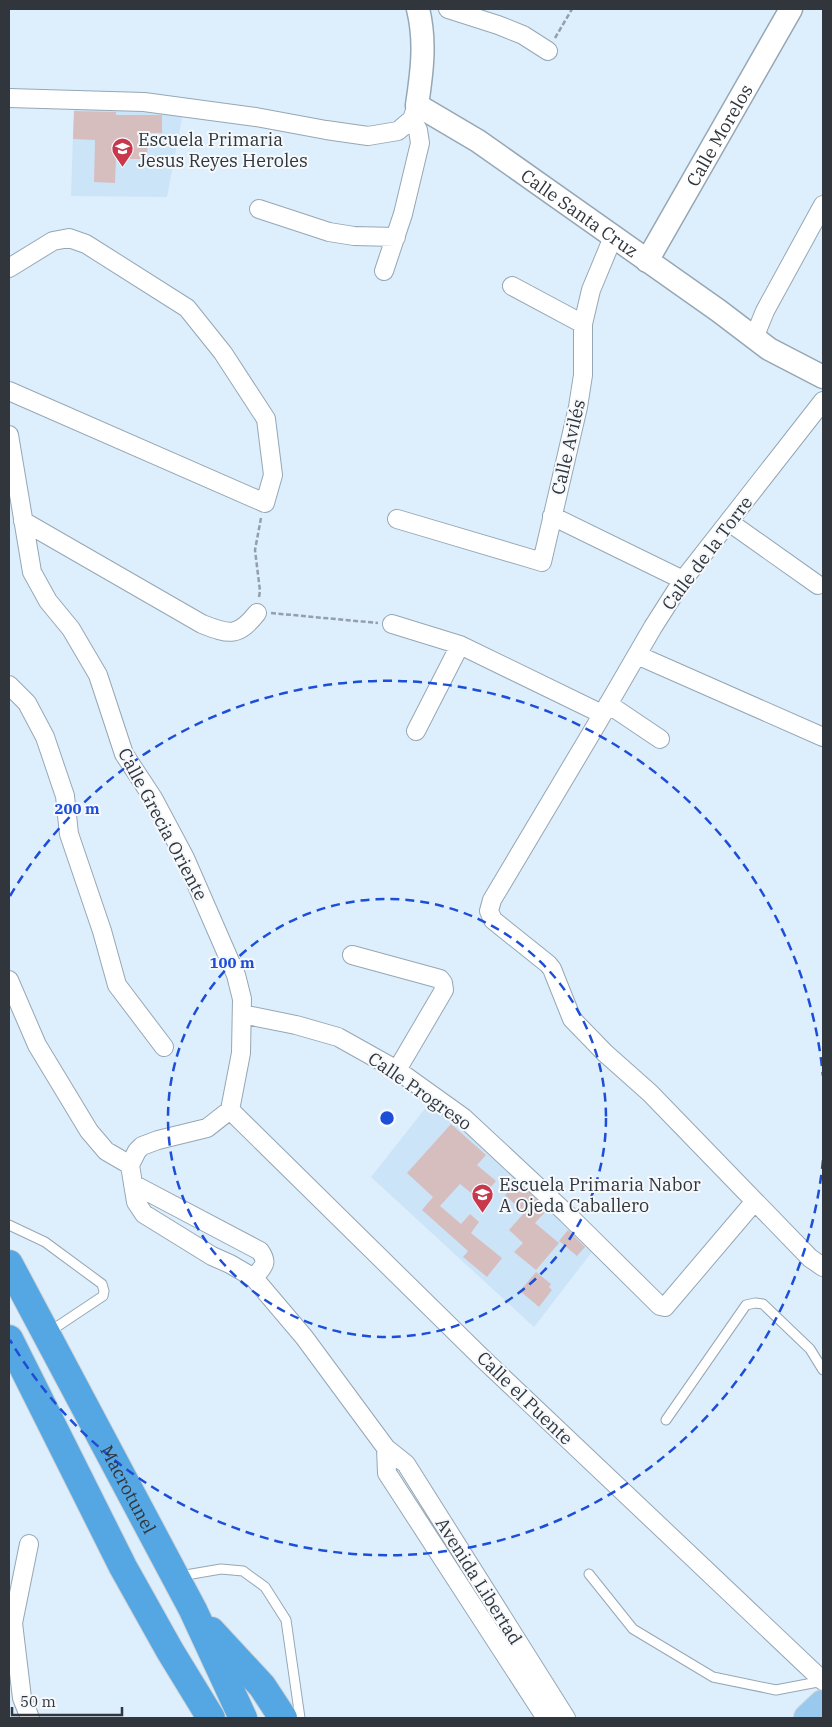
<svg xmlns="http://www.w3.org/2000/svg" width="832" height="1727" font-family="'IBM Plex Serif',serif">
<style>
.built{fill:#cce4f8}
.building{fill:#d6bebf}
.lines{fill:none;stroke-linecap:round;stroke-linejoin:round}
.service-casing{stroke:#96a7b4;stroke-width:11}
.minor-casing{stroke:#96a7b4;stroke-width:20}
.tertiary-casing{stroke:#96a7b4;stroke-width:25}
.primary-casing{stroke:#d1d3d4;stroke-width:30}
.motorway-casing{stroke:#d1d3d4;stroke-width:30}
.path{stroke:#939faa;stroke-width:2.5;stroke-dasharray:5 2.5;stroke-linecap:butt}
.service{stroke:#fff;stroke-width:9}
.minor{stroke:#fff;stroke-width:18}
.tertiary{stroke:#fff;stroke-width:22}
.primary{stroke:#99caee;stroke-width:28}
.motorway{stroke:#55a7e3;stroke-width:28}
.ring{fill:none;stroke:#1d4ed8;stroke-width:2.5;stroke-dasharray:9 6}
.labels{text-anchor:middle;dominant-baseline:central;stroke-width:4;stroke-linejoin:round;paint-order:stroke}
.street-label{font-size:18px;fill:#30363c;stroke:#f6f9fc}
.poi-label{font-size:18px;fill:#30363c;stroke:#f6f9fc;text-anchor:start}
.centre{fill:#1d4ed8;stroke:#f6f9fc;stroke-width:2.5}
.ring-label{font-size:15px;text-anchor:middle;font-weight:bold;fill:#1d4ed8;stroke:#f6f9fc;stroke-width:4;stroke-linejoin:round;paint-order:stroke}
</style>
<rect width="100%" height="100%" fill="#ddeefd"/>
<path class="built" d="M74,107L145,109L183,113L167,197L71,196Z
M431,1101L595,1248L534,1327L371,1177Z"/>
<path class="building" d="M74,111L116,112V115H162V133H148L147,159H116L115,183L94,182L95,140L73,139Z
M451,1124L486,1155L477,1165L496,1181L480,1200L460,1184L440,1206L461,1224L470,1214L479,1222L471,1233L502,1258L487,1277L463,1257L468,1251L422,1210L433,1197L407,1173Z
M518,1182L547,1210L535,1223L559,1243L536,1270L514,1252L523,1243L509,1230L524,1213L505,1195Z
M568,1230L585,1247L577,1256L559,1241Z
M536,1272L551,1284L549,1287L552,1290L539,1307L520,1291Z"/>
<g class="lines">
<defs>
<path id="service" d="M9,1225L45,1242L102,1284L104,1291L103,1296L49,1332
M666,1420L746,1305L755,1303L763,1304L810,1349L823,1370
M589,1574L633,1629L713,1677L776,1690L823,1681
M180,1576L221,1569L243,1571L265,1587L286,1620L300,1718"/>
<path id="minor" d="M448,9L498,25L523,35L548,51
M9,98L144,102L256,117L326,130L368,136L398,131L412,119L417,105
M259,209L329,232L354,236L396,237
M9,268L53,241L69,238L86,244L187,308L223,353L266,419L273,475L265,503L9,391
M384,271L403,214L420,143L418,130L412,119
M512,286L583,324
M754,338L765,311L823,205
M823,401L683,580L653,627L595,727L492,900L489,911L493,920L548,964L552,969L572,1019L605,1053L650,1093L810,1258L823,1267
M9,435L32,572L48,601L71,629L98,675L124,754L153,798L185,858L236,975L242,999L241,1053L230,1110
M552,516L683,580
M397,519L542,562L578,407L583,375V324L591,290L613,237
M23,521L202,624C230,635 238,637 257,613
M729,522L818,585
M392,624L460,645L602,714
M637,655L823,737
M9,685L27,703L45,737L65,796L69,834L102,931L117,985L164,1047
M608,704L660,739
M416,731L460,645
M352,955L440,979L443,983L444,990L397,1070
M9,980L37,1045L89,1131L106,1151L130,1165
M242,1014L296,1025L338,1037L397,1070L464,1118L567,1214L660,1306L665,1307L755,1201
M230,1110L207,1128L158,1140L142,1146L137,1151L130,1165L136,1202L144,1214L212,1256L230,1264L254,1278L304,1337L386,1448L406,1464L566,1718
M230,1110L480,1356L823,1681
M133,1184L260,1251C269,1264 263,1266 254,1278
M386,1448L387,1473L542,1712L557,1706
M29,1544L13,1623L22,1698L30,1718"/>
<g id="tertiary">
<path id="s1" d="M418,9C426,41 422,72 417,105L478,141L719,311L769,349L823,377"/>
<path id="s2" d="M647,261L791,9"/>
</g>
<path id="primary" d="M808,1718L823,1704"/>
<g id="motorway">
<path id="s3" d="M9,1264L193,1610L243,1718"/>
<path d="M9,1339L123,1567L170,1651L211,1718"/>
<path d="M211,1631L262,1686L283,1718"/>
</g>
</defs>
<use href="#service" class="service-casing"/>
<use href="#minor" class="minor-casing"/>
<use href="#tertiary" class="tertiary-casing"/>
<use href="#primary" class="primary-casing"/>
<use href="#motorway" class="motorway-casing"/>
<path class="path" d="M555,38L572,9
M259,597L260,591L255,550L261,518
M271,613L378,623"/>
<use href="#service" class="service"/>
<use href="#minor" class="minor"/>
<use href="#tertiary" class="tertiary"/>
<use href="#primary" class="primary"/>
<use href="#motorway" class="motorway"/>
</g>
<g class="ring">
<circle cx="387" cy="1118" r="219"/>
<path d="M823 1160A438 438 0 0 1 10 1340M10 896A438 438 0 0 1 823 1076"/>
</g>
<defs>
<symbol id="school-pin" viewBox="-11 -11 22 30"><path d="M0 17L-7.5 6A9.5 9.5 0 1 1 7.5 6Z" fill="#c8374c" stroke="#f6f9fc"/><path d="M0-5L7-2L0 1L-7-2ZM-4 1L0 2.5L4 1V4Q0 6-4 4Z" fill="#fff"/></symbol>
</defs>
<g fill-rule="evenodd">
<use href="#school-pin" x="110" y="136" width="25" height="34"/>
<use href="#school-pin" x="470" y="1182" width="25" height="34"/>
</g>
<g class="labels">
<g class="street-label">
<text stroke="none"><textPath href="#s2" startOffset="145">Calle Morelos</textPath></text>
<text stroke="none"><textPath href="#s1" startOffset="292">Calle Santa Cruz</textPath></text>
<text transform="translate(568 447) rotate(-77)">Calle Avilés</text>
<text transform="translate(707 553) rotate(-53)">Calle de la Torre</text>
<text transform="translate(163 824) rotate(62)">Calle Grecia Oriente</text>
<text transform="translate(420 1091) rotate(35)">Calle Progreso</text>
<text transform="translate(525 1398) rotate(44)">Calle el Puente</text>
<text stroke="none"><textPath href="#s3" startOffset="255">Macrotunel</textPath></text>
<text transform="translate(479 1581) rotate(58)">Avenida Libertad</text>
</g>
<g class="poi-label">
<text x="138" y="139">Escuela Primaria<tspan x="138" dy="21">Jesus Reyes Heroles</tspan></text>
<text x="499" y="1184">Escuela Primaria Nabor<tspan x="499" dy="21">A Ojeda Caballero</tspan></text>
</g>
</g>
<circle cx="387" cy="1118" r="8" class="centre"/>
<g class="ring-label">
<text x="77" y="814">200 m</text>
<text x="232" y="968">100 m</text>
</g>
<rect width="832" height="1727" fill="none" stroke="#30363c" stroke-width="20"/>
<path d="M12 1707v8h110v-8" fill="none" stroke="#30363c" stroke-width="2.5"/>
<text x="20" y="1707" font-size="15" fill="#30363c" stroke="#f6f9fc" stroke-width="4" paint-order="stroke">50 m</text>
</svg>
